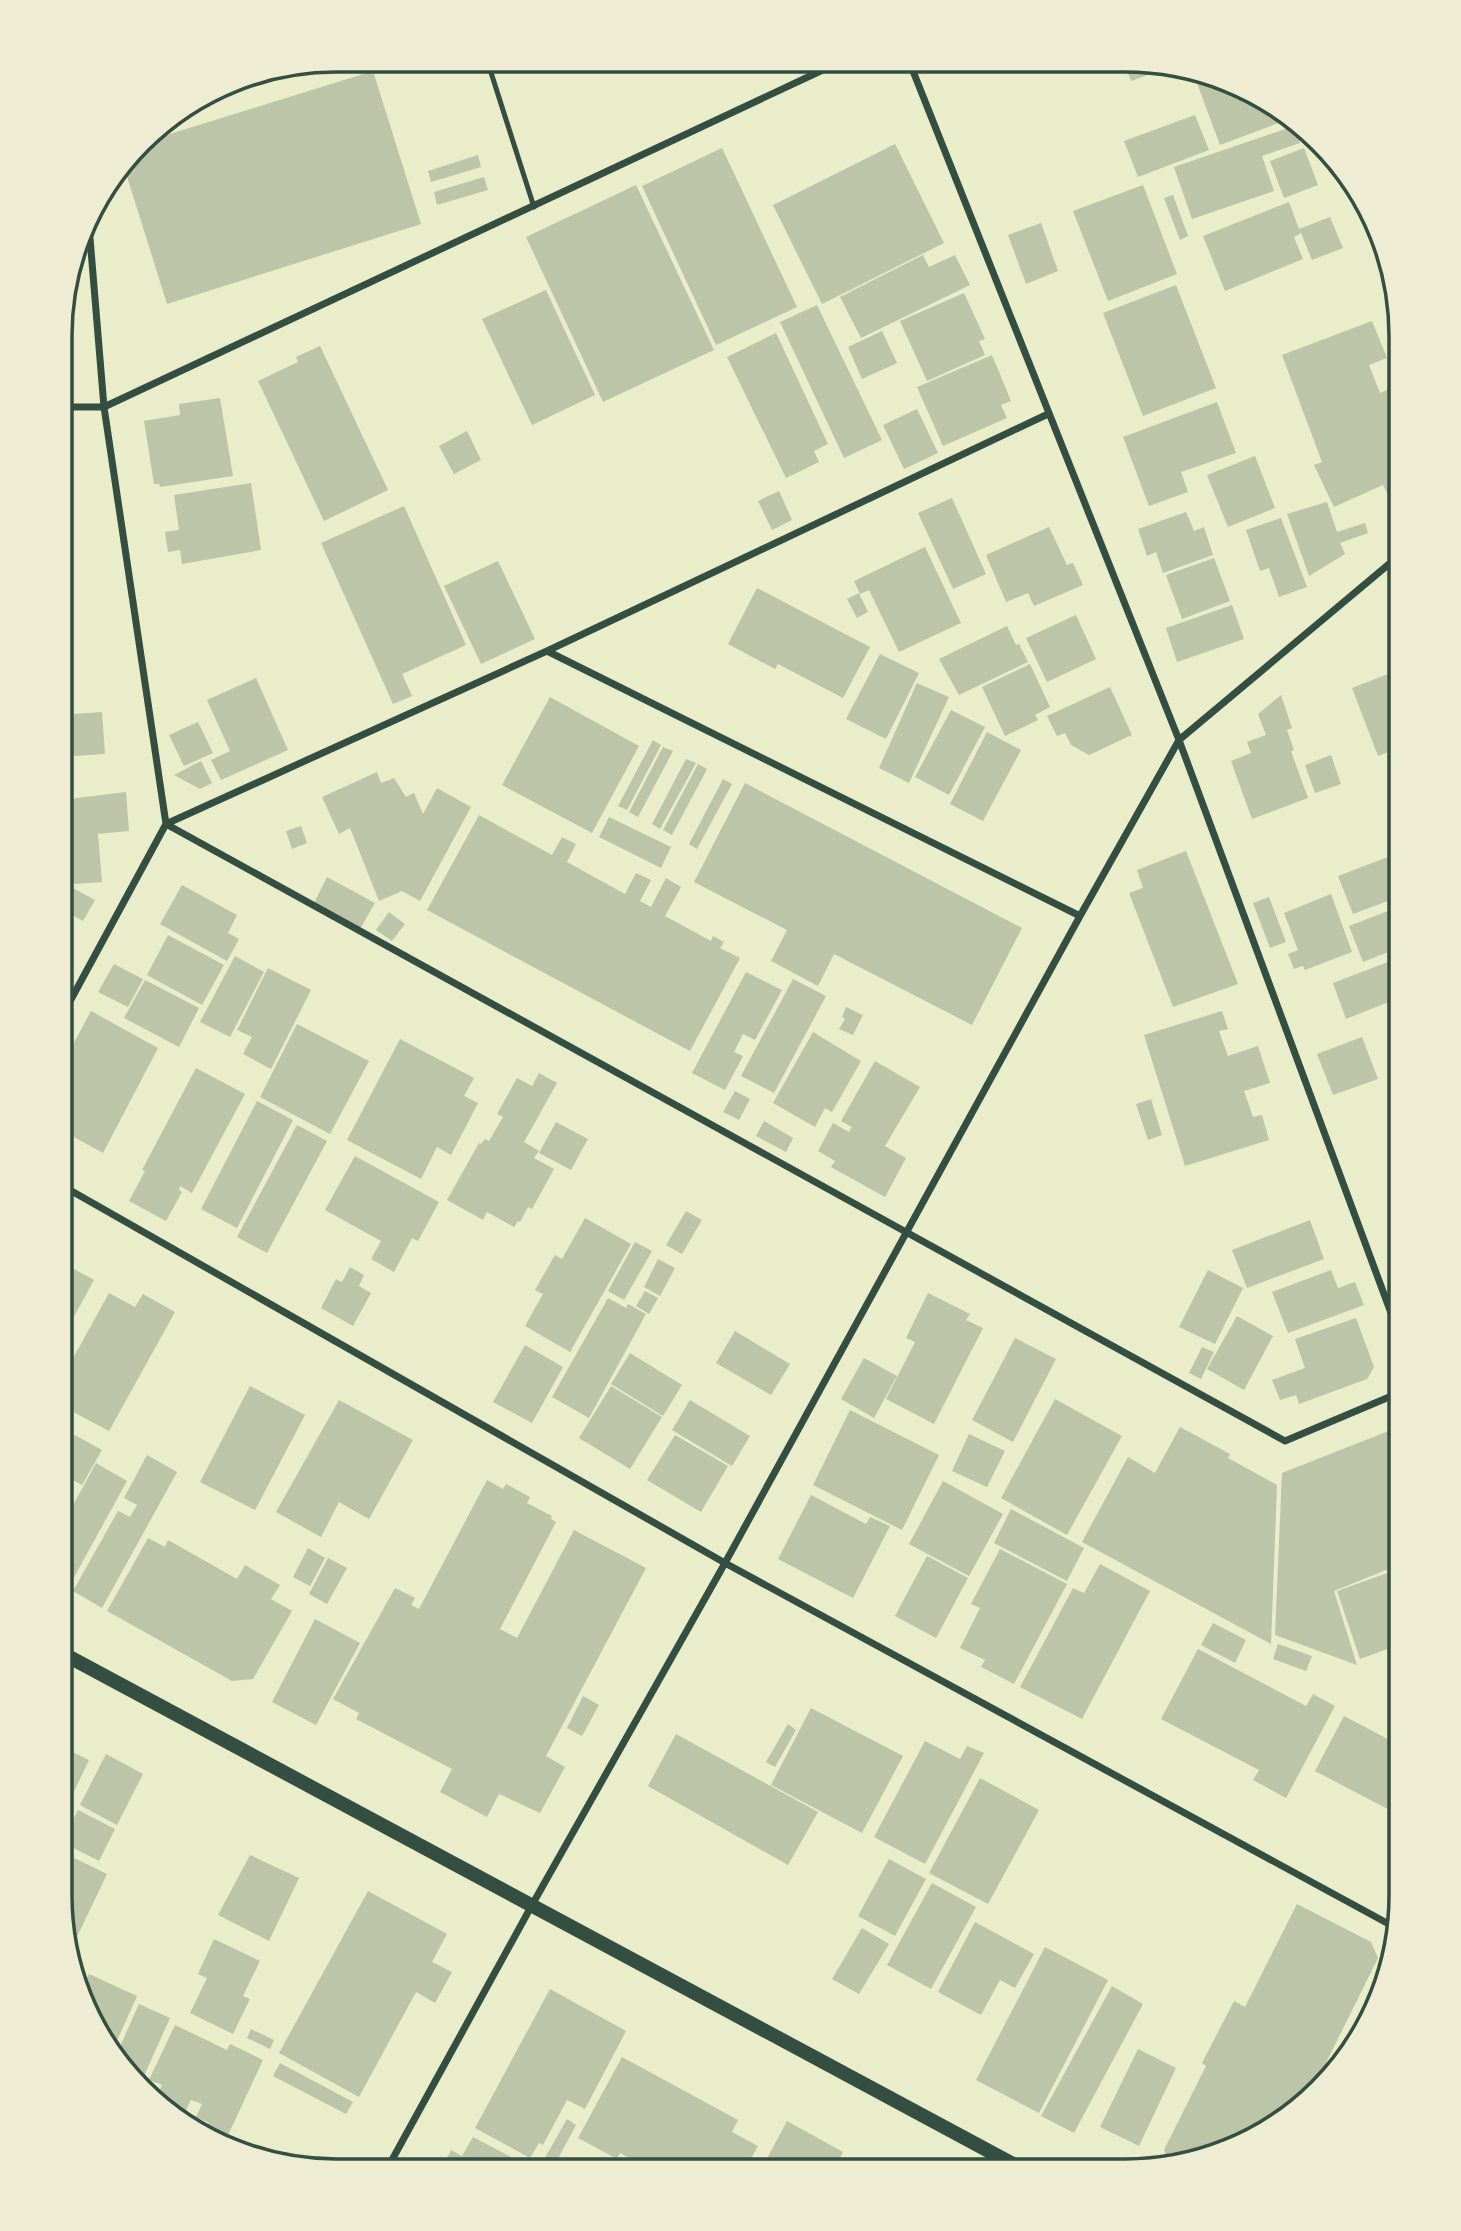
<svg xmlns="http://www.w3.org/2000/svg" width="1461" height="2231" font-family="'Fira Sans Condensed',sans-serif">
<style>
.building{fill:#bcc5a7}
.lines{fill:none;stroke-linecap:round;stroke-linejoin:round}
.service{stroke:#344e41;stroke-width:5}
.minor{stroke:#344e41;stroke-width:7}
.secondary{stroke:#344e41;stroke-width:14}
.rim{fill:none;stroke:#344e41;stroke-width:3.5}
</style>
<rect width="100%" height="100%" fill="#e9edc9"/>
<path class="building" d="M1124,62H1162L1175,65L1131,81Z
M1192,70L1232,81L1291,115L1292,118L1220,145Z
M373,71L421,224L167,304L124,167L141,143Z
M1195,115L1209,150L1138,177L1124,141Z
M1294,126L1300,143L1262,156L1274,191L1192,219L1174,167Z
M895,144L944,243L822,304L773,205Z
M722,148L797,307L716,345L642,186Z
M1304,148L1318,185L1284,198L1270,161Z
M478,155L481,167L431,182L428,171Z
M484,177L488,190L437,205L434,192Z
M636,185L714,350L603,402L526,237Z
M1143,185L1177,274L1108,301L1073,211Z
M1173,195L1188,236L1180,240L1164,198Z
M1289,202L1299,229L1330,217L1343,248L1312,260L1301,233L1294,237L1303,259L1225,291L1203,236Z
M1041,223L1058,271L1026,284L1008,235Z
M923,255L929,267L955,255L970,285L861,338L840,297Z
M1176,285L1216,388L1143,416L1103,313Z
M546,290L595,395L532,425L482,319Z
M964,293L985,339L979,341L985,355L927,381L900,321Z
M817,305L882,440L844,458L780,322Z
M1372,321L1387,358L1369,365L1380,393L1400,385L1401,390V497L1391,501L1383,485L1334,507L1314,465L1322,462L1282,355Z
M882,331L897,363L862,379L848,347Z
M776,333L828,444L814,451L819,462L786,478L727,357Z
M320,346L388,490L324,521L258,381L298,362L296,357Z
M992,355L1011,401L1001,405L1007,418L943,446L917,387Z
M220,398L233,476L160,487L159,484H154L144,421L180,415L179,404Z
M1217,402L1236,453L1181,472L1188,492L1149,506L1123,437Z
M917,409L938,453L904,469L883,425Z
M467,431L481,460L454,474L439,446Z
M1255,456L1275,508L1228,527L1207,475Z
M251,483L261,550L182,564L180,550L168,552L165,532L179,530L174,495Z
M779,491L792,520L772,530L758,501Z
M952,498L986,574L953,589L918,513Z
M1327,502L1337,532L1365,523L1368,533L1340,543L1345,554L1309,576L1287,514Z
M404,506L466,645L402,674L412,696L393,704L321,543Z
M1186,512L1194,531L1204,527L1213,555L1163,573L1156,552L1147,556L1138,529Z
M1281,518L1307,587L1279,597L1269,568L1260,571L1246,530Z
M1049,527L1067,565L1073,563L1083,585L1034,606L1028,593L1006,602L986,555Z
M925,547L961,623L899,652L869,590L860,594L854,581Z
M1214,558L1230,601L1182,619L1166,575Z
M498,561L535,639L481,664L444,586Z
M757,588L870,647L843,698L778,664L775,669L728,644Z
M859,593L868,612L857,618L847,599Z
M1232,605L1244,639L1177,662L1166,628Z
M1076,615L1096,659L1047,682L1026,638Z
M1007,626L1016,645L1019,644L1028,662L959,695L939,659Z
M880,654L919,673L886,739L846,719Z
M1030,664L1050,707L1035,715L1038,720L1005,736L982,687Z
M1401,669V747L1378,756L1352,688Z
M256,678L288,750L221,780L211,760L230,751L207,700Z
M917,683L949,697L909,783L879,768Z
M1110,687L1132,735L1089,755L1071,745L1065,733L1057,736L1047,716Z
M1281,695L1292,728L1287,730L1294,750L1291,751L1308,798L1252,819L1231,761L1251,753L1247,742L1266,735L1258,714Z
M550,697L639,746L592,833L502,785Z
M951,710L985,727L949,795L915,777Z
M102,712L105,754L61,757V715Z
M198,722L213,753L184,766L169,735Z
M987,732L1021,750L983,821L950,804Z
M653,740L661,745L627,810L618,806Z
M663,747L673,751L638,817L629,812Z
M1331,755L1341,784L1315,793L1305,765Z
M686,759L696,763L660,829L652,824Z
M201,761L212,783L200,789L174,775Z
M698,764L707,769L672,835L663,830Z
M377,772L381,783L394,778L406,797L414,793L423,814L437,788L471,807L420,901L402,891L379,901L350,828L339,834L322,797Z
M723,779L732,784L697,849L689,844Z
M745,783L1022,928L972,1025L834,954L818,986L771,961L787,930L694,882Z
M126,792L129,831L98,834L102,882L61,885V800Z
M479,815L552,855L562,837L576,844L567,862L625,894L636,873L651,880L640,901L651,907L666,878L681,887L665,916L711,941L713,936L724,942L720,948L740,958L690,1051L427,910Z
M609,817L671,847L661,868L599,837Z
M301,826L307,843L292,849L286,831Z
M1186,851L1238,984L1173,1007L1129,893L1143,888L1137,870Z
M1401,852V896L1353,914L1338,876Z
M327,877L375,903L360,929L314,903Z
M182,885L237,915L228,933L239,939L227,961L160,924Z
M69,886L95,900L83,921L61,909V901Z
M1331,894L1352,952L1305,970L1303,966L1294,969L1288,954L1298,950L1284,913Z
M1269,897L1286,942L1270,948L1253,903Z
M1401,906V947L1363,962L1349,926Z
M389,912L405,924L392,941L376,930Z
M168,935L224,965L202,1005L147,975Z
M235,956L264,972L230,1037L200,1022Z
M1401,957V997L1346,1019L1333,983Z
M114,964L143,979L128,1007L98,992Z
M268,968L311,990L271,1069L243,1054L252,1037L237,1030Z
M746,972L782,990L755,1040L743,1034L734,1052L743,1056L725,1090L692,1073Z
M793,979L826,996L774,1093L741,1076Z
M145,980L199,1008L179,1047L124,1018Z
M846,1007L863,1015L853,1035L839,1029L845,1019L842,1017Z
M91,1011L158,1048L103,1153L61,1130V1067Z
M1222,1011L1228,1029L1219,1031L1228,1056L1258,1046L1270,1083L1244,1091L1253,1117L1262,1115L1269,1140L1185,1166L1144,1035Z
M297,1024L369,1061L330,1134L260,1097Z
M813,1032L861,1061L832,1112L825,1108L815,1127L773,1103Z
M1362,1037L1378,1079L1333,1095L1317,1054Z
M400,1039L474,1078L464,1096L478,1103L451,1155L437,1147L421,1179L347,1140Z
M875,1061L920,1087L885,1146L906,1158L885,1197L831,1167L835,1161L818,1151L833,1123L849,1132L852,1127L841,1121Z
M196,1068L245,1094L192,1193L180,1186L179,1190L182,1192L166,1221L129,1201L145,1171L142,1170Z
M539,1073L557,1083L524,1142L539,1151L534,1158L554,1169L532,1209L528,1207L520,1222L518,1221L514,1227L487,1212L483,1220L447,1200L479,1143L481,1144L485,1139L489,1141L503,1117L497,1114L517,1078L532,1086Z
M735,1091L750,1099L739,1120L723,1112Z
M1151,1099L1162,1135L1148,1140L1136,1104Z
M257,1101L293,1120L237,1228L201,1209Z
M764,1121L793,1138L786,1152L756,1136Z
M556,1122L588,1139L571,1170L539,1153Z
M297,1125L327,1141L267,1253L237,1237Z
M1401,1140V1169L1391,1144Z
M355,1156L439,1202L418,1241L412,1238L394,1272L371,1259L381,1241L325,1210Z
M1401,1183V1205L1394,1186Z
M686,1211L702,1220L682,1254L666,1245Z
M585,1218L631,1244L570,1352L525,1326L543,1294L535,1290L555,1255L562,1259Z
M1310,1220L1324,1259L1247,1288L1232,1250Z
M1401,1223V1263L1388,1229Z
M635,1242L652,1251L624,1300L608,1291Z
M658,1259L675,1268L660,1296L644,1287Z
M67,1265L94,1280L60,1342V1276Z
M350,1267L364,1275L359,1286L371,1293L353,1326L321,1308L336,1279L342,1282Z
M1208,1270L1243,1288L1215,1344L1179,1327Z
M1331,1270L1338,1288L1355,1282L1364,1305L1288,1333L1272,1292Z
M645,1291L658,1298L649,1314L636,1306Z
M109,1293L135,1307L143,1294L175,1312L109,1431L60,1405V1382Z
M928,1293L970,1314L966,1320L983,1328L934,1424L886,1399L915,1342L906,1338Z
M608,1298L626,1308L628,1304L646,1314L589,1418L552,1397Z
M1237,1316L1273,1336L1244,1390L1207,1369Z
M1356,1318L1374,1367L1367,1379L1299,1404L1296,1395L1280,1400L1272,1380L1305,1368L1295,1339Z
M735,1331L790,1364L771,1395L716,1363Z
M1015,1338L1056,1359L1013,1442L972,1420Z
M525,1345L563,1367L532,1423L493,1402Z
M1202,1347L1214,1352L1201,1379L1189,1373Z
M630,1353L682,1385L663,1416L611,1384Z
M864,1358L897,1376L874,1418L841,1399Z
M250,1386L305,1415L255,1510L200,1482Z
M611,1386L662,1417L630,1469L579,1438Z
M1055,1399L1122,1436L1067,1535L1001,1498Z
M339,1400L413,1440L369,1519L339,1502L321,1537L276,1512Z
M690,1400L750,1436L732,1466L672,1430Z
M850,1410L939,1455L902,1530L813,1485Z
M60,1427L102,1450L82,1485L71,1479L60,1499Z
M1180,1427L1230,1454L1228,1458L1277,1485L1271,1644L1082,1542L1128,1457L1155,1473Z
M1391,1430L1401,1455V1564L1334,1591L1357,1665L1275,1635L1282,1473Z
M969,1434L1005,1451L987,1487L952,1471Z
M675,1435L728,1466L701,1512L647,1480Z
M147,1455L177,1472L102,1608L73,1591L118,1511L130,1517L137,1505L124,1498Z
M96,1463L127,1481L67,1590L60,1586V1529Z
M487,1480L503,1489L506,1484L530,1497L527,1503L552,1516L551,1519L556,1522L500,1629L517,1638L574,1530L646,1568L546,1756L565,1767L540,1813L499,1794L487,1817L440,1792L452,1769L356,1719L359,1713L333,1699L395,1588L415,1598L411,1605L419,1609Z
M943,1481L1003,1514L969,1576L909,1544Z
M811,1495L866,1524L870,1517L890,1526L853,1598L778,1559Z
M1011,1509L1084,1548L1067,1581L994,1543Z
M148,1538L165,1547L168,1540L237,1579L245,1565L280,1585L271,1599L292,1611L253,1679L232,1681L107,1611Z
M308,1548L325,1558L310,1586L293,1577Z
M1000,1549L1067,1584L1014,1684L981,1667L985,1660L960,1648L980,1608L971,1604Z
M927,1556L968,1578L936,1638L895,1616Z
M328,1558L347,1568L327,1604L309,1594Z
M1100,1564L1150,1591L1082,1719L1020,1687L1073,1588L1084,1593Z
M1401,1568V1644L1360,1659L1337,1591Z
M315,1619L360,1643L316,1725L272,1702Z
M1213,1623L1246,1640L1235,1663L1201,1645Z
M1278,1644L1312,1656L1306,1671L1273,1659Z
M1198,1649L1306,1706L1313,1694L1335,1706L1286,1798L1253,1780L1259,1770L1161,1719Z
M583,1696L599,1705L582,1736L567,1728Z
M811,1708L903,1756L862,1833L771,1785Z
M1344,1716L1401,1746V1816L1315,1771Z
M788,1724L796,1730L775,1767L766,1762Z
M676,1734L818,1812L788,1865L648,1786Z
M925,1741L960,1759L967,1746L984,1753L925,1864L874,1837Z
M60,1746L89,1760L60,1821Z
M106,1754L143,1774L117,1825L80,1805Z
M980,1778L1039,1810L988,1904L929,1873Z
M78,1810L115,1829L99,1861L62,1842Z
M68,1855L107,1874L74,1943L68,1940L60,1896V1873Z
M250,1855L299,1878L269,1941L218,1915Z
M889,1859L926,1879L895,1936L858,1916Z
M932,1883L976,1907L931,1989L887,1965Z
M368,1891L447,1934L432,1962L452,1972L435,2003L416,1992L359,2097L279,2053Z
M1297,1904L1371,1942L1378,1958L1308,2099L1294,2114L1232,2150L1169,2163L1164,2150L1206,2066L1202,2063L1234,2001L1245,2007Z
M975,1922L1034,1954L1015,1988L1000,1980L981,2015L938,1992Z
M862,1928L889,1944L859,1994L832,1979Z
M214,1939L260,1961L243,1996L250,1999L233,2034L190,2013L207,1978L198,1974Z
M1045,1947L1108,1980L1039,2113L976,2080Z
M89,1974L137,1996L111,2054L81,2002L79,1995Z
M1112,1986L1143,2004L1074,2133L1041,2116Z
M550,1989L626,2031L585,2109L567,2100L543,2145L539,2143L530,2158L475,2128Z
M139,2004L170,2018L139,2087L114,2060Z
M175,2025L227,2050L230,2044L263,2060L223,2146L203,2135L209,2123L196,2117L202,2104L191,2100L180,2122L168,2115L154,2101L162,2085L149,2080Z
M251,2029L274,2040L270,2049L247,2038Z
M1138,2049L1176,2068L1139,2146L1100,2127Z
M622,2057L738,2120L732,2132L758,2146L745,2170H721L711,2165L709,2170H706L692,2163L688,2170L675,2166L673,2170H669L647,2158L643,2165L620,2153L617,2159L578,2138Z
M280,2063L353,2102L346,2114L273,2076Z
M567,2119L576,2125L553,2168L542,2163Z
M787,2121L843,2152L833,2171L761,2170Z
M473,2137L528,2166L526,2170L442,2168L451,2150L462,2156Z"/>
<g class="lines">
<path class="service" d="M487,60L534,207"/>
<path class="minor" d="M909,61L1179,740L1401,1340
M1344,167L1391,283
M88,214L104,407L166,824L1285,1441L1401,1392
M62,407H104L842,61
M547,651L1080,916
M61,1018L166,824L547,651L1048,414
M61,1185L725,1563L1398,1929
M387,2169L532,1905L725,1563L1080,916L1179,740L1401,554"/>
<path class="secondary" d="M60,1652L1026,2171"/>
</g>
<path d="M0 0H1461V2231H0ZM336 72H1125A264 264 0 0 1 1389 336V1895A264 264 0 0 1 1125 2159H336A264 264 0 0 1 72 1895V336A264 264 0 0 1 336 72Z" fill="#eeecd3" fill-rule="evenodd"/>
<path class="rim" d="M336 72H1125A264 264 0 0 1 1389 336V1895A264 264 0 0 1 1125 2159H336A264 264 0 0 1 72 1895V336A264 264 0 0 1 336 72Z"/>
</svg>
